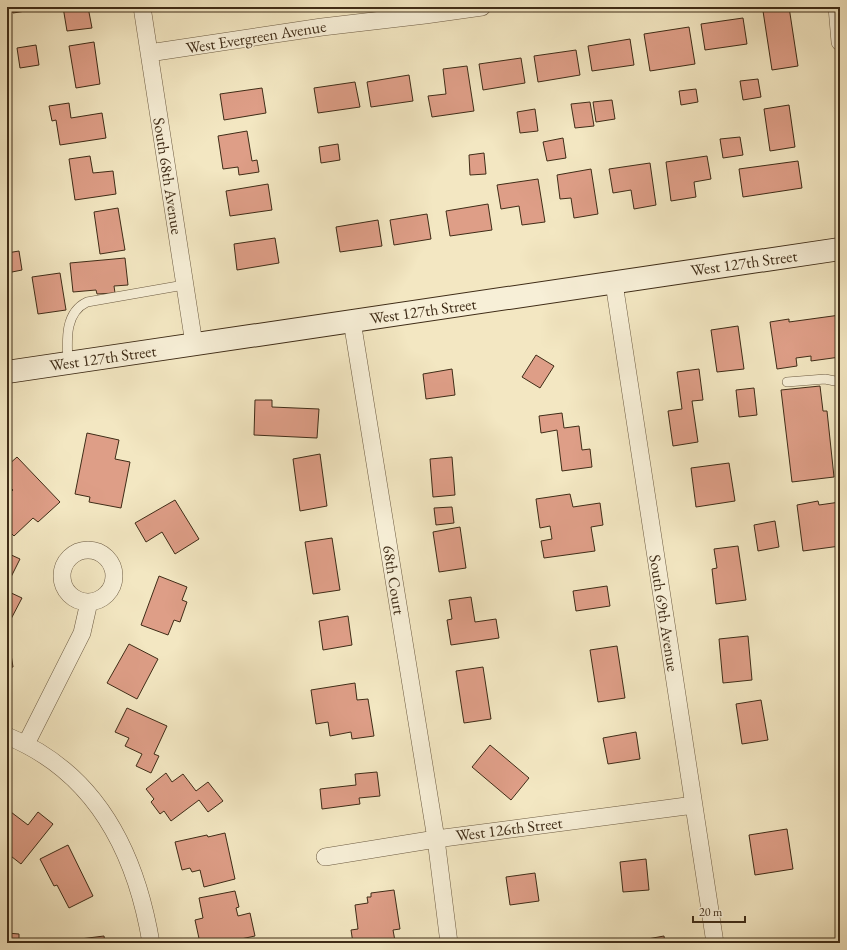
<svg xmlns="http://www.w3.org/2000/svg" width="847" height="950" font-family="'EB Garamond',serif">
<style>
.building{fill:#de9e87;stroke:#3f2c17}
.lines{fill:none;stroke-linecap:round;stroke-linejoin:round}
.service-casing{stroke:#6c5b42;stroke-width:10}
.minor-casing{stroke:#6c5b42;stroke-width:18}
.secondary-casing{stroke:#3f2c17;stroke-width:24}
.service{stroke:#f7efd7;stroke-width:9}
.minor{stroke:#f7efd7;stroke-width:17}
.secondary{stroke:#f7efd7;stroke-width:22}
.labels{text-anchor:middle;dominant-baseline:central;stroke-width:3;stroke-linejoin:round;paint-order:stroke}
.street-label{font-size:16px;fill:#3f2c17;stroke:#f7efd7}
</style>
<rect width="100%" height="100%" fill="#f3e7c2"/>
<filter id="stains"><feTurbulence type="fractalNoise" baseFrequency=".005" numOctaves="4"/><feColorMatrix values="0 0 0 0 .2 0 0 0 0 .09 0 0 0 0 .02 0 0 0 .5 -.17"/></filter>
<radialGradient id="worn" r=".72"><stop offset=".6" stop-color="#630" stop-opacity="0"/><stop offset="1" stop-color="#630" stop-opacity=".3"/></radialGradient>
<path class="building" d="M12,7H31L32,10L13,13Z
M63,7H88L92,28L67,31Z
M789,7L798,66L772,70L763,11Z
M743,18L747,44L705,50L701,24Z
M689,27L695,64L650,71L644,34Z
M630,39L634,65L592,71L588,46Z
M94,42L100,84L76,88L69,46Z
M36,45L39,65L20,68L17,48Z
M576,50L580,75L538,82L534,56Z
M521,58L525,83L483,90L479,64Z
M467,66L474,111L432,117L428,96L446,94L443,69Z
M409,75L413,101L371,107L367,82Z
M758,79L761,97L743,100L740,81Z
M355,82L360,107L318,113L314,88Z
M262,88L266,113L224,120L220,94Z
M696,89L698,102L681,105L679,91Z
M612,100L615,119L596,122L593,102Z
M590,102L594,126L575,128L571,104Z
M69,103L71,118L102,113L106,138L60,145L56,120L52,121L49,106Z
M789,105L795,147L770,151L764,109Z
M535,109L538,131L520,133L517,112Z
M247,131L252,161L257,160L259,172L239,175L238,167L223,169L218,136Z
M740,137L743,155L723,158L720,139Z
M563,138L566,158L547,161L543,142Z
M338,144L340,160L321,163L319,147Z
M484,153L486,174L470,175L469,155Z
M90,156L93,173L113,171L116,194L75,200L69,159Z
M707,156L711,179L694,182L696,197L671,201L666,162Z
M798,161L802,188L743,197L739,169Z
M650,163L656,205L634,209L631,190L613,193L609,169Z
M591,169L598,214L574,218L571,198L560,199L557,175Z
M538,179L545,222L522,225L519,206L501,209L497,185Z
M268,184L272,210L230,216L226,191Z
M7,194L11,214L7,215Z
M488,204L492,230L450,236L446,211Z
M118,208L125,250L100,254L94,212Z
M427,214L431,239L394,245L390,220Z
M378,220L382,246L340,252L336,227Z
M275,238L279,263L237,270L234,244Z
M19,251L22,270L7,273V253Z
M125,258L128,285L114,286L115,293L97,294L96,290L73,292L70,263Z
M60,273L66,310L38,314L32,277Z
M840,315V357L811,361V356L796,358L797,366L777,369L770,322L789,319V322Z
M738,326L744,369L717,372L711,330Z
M536,355L554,366L540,388L522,377Z
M452,369L455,395L426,399L423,374Z
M699,369L703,400L692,401L698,442L673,446L668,411L682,409L677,372Z
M820,386L823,411H827L834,477L792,482L781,390Z
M754,388L757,415L739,417L736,390Z
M255,400H272V407L319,409L317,438L254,435Z
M562,413L564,428L579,426L582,450L590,449L592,467L562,471L557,430L541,433L539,416Z
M87,433L119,440L115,459L130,462L121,508L89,502L90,497L75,494Z
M320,454L327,506L300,511L293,459Z
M17,457L60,502L38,522L33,518L14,536L7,529V496L13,490L7,484V466Z
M452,457L455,495L433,497L430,459Z
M729,463L735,501L696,507L691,468Z
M570,494L573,507L600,503L603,525L591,527L595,551L544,558L541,541L552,539L550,526L540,528L536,499Z
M175,500L199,539L175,554L162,532L146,542L135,523Z
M818,501L819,505L840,502V546L803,551L797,505Z
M452,507L454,523L436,525L434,508Z
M775,521L779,547L758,551L754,525Z
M460,527L466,568L439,572L433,532Z
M332,538L340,590L313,594L305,542Z
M738,546L746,600L716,604L712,569L717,568L714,549Z
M7,553L20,559L7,585Z
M159,576L187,587L182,600L187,602L180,622L174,620L168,635L141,625Z
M607,586L610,606L576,611L573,591Z
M7,591L22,598L11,619L7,617Z
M471,597L475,622L496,619L499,638L451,645L447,620L452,619L449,600Z
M348,616L352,645L323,650L319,621Z
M7,629L13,667L7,668Z
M748,636L752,680L723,683L719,639Z
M129,644L158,659L137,699L107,683Z
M617,646L625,698L598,702L590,650Z
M483,667L491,719L464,723L456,671Z
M355,683L357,700L368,699L374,736L352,739L351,732L330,736L328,722L316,724L311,690Z
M761,700L768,740L742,744L736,704Z
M127,708L167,726L154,754L159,756L151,773L136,766L142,754L125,746L129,738L115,732Z
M636,732L640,759L608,764L603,738Z
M490,745L529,778L511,800L472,767Z
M377,772L380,796L359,798L360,804L322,809L320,789L356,785L355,774Z
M166,773L172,782L183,774L196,791L208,782L223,801L208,812L199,800L171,821L164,811L160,814L151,802L154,799L146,789Z
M7,809L28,825L38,812L53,824L21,864L7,853Z
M787,829L793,869L755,875L749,835Z
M225,833L235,879L204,887L200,870L192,872L190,868L182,870L175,842L207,835L208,837Z
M68,845L93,896L69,908L57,885L54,886L40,859Z
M646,859L649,890L623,892L620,862Z
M535,873L539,901L510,905L506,877Z
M394,890L400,929L393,930L395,941L353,943L351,930L358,929L355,905L368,903L367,897H371V893Z
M235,891L239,907L236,908L238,916L250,913L255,936L222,943H200L195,920L203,918L199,898Z
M7,933L19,934V943H7Z
M104,936L105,943H48Z
M664,936L665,943H642V940Z"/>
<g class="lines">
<defs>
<path id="service" d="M68,363C67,341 64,313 87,302L184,285
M787,382L825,379L840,382"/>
<path id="minor" d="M142,7L194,344
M837,7L840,42
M149,53L322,27L425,15L482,7
M614,283L715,943
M352,321L436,839L449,943
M62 576a26 26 0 1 1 52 0a26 26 0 1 1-52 0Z
M7,736C96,772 136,853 151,943
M26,744L82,633L89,602
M325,857L436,839L694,805"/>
<path id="secondary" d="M7,372L840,249"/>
</defs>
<use href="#service" class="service-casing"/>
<use href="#minor" class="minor-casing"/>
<use href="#secondary" class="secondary-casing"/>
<use href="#service" class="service"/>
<use href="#minor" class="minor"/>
<use href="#secondary" class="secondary"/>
</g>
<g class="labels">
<g class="street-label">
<text transform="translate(256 37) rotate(-9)">West Evergreen Avenue</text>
<text transform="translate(168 176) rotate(81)">South 68th Avenue</text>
<text transform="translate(744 263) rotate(-8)">West 127th Street</text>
<text transform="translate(423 311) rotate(-8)">West 127th Street</text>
<text transform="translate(103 358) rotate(-8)">West 127th Street</text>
<text transform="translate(394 580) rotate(81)">68th Court</text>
<text transform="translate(664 613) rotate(81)">South 69th Avenue</text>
<text transform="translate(509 829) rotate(-7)">West 126th Street</text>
</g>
</g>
<rect width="847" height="950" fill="none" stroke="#f3e7c2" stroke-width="24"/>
<rect x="8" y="8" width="831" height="934" fill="none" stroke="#3f2c17" stroke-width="2"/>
<rect x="12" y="12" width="823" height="926" fill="none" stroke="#3f2c17"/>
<path d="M693 916v6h52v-6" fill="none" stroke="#3f2c17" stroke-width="2"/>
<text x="699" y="916" font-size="12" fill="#3f2c17" stroke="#f7efd7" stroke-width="3" paint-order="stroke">20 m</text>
<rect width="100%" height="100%" filter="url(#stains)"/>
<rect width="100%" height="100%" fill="url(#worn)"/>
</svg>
